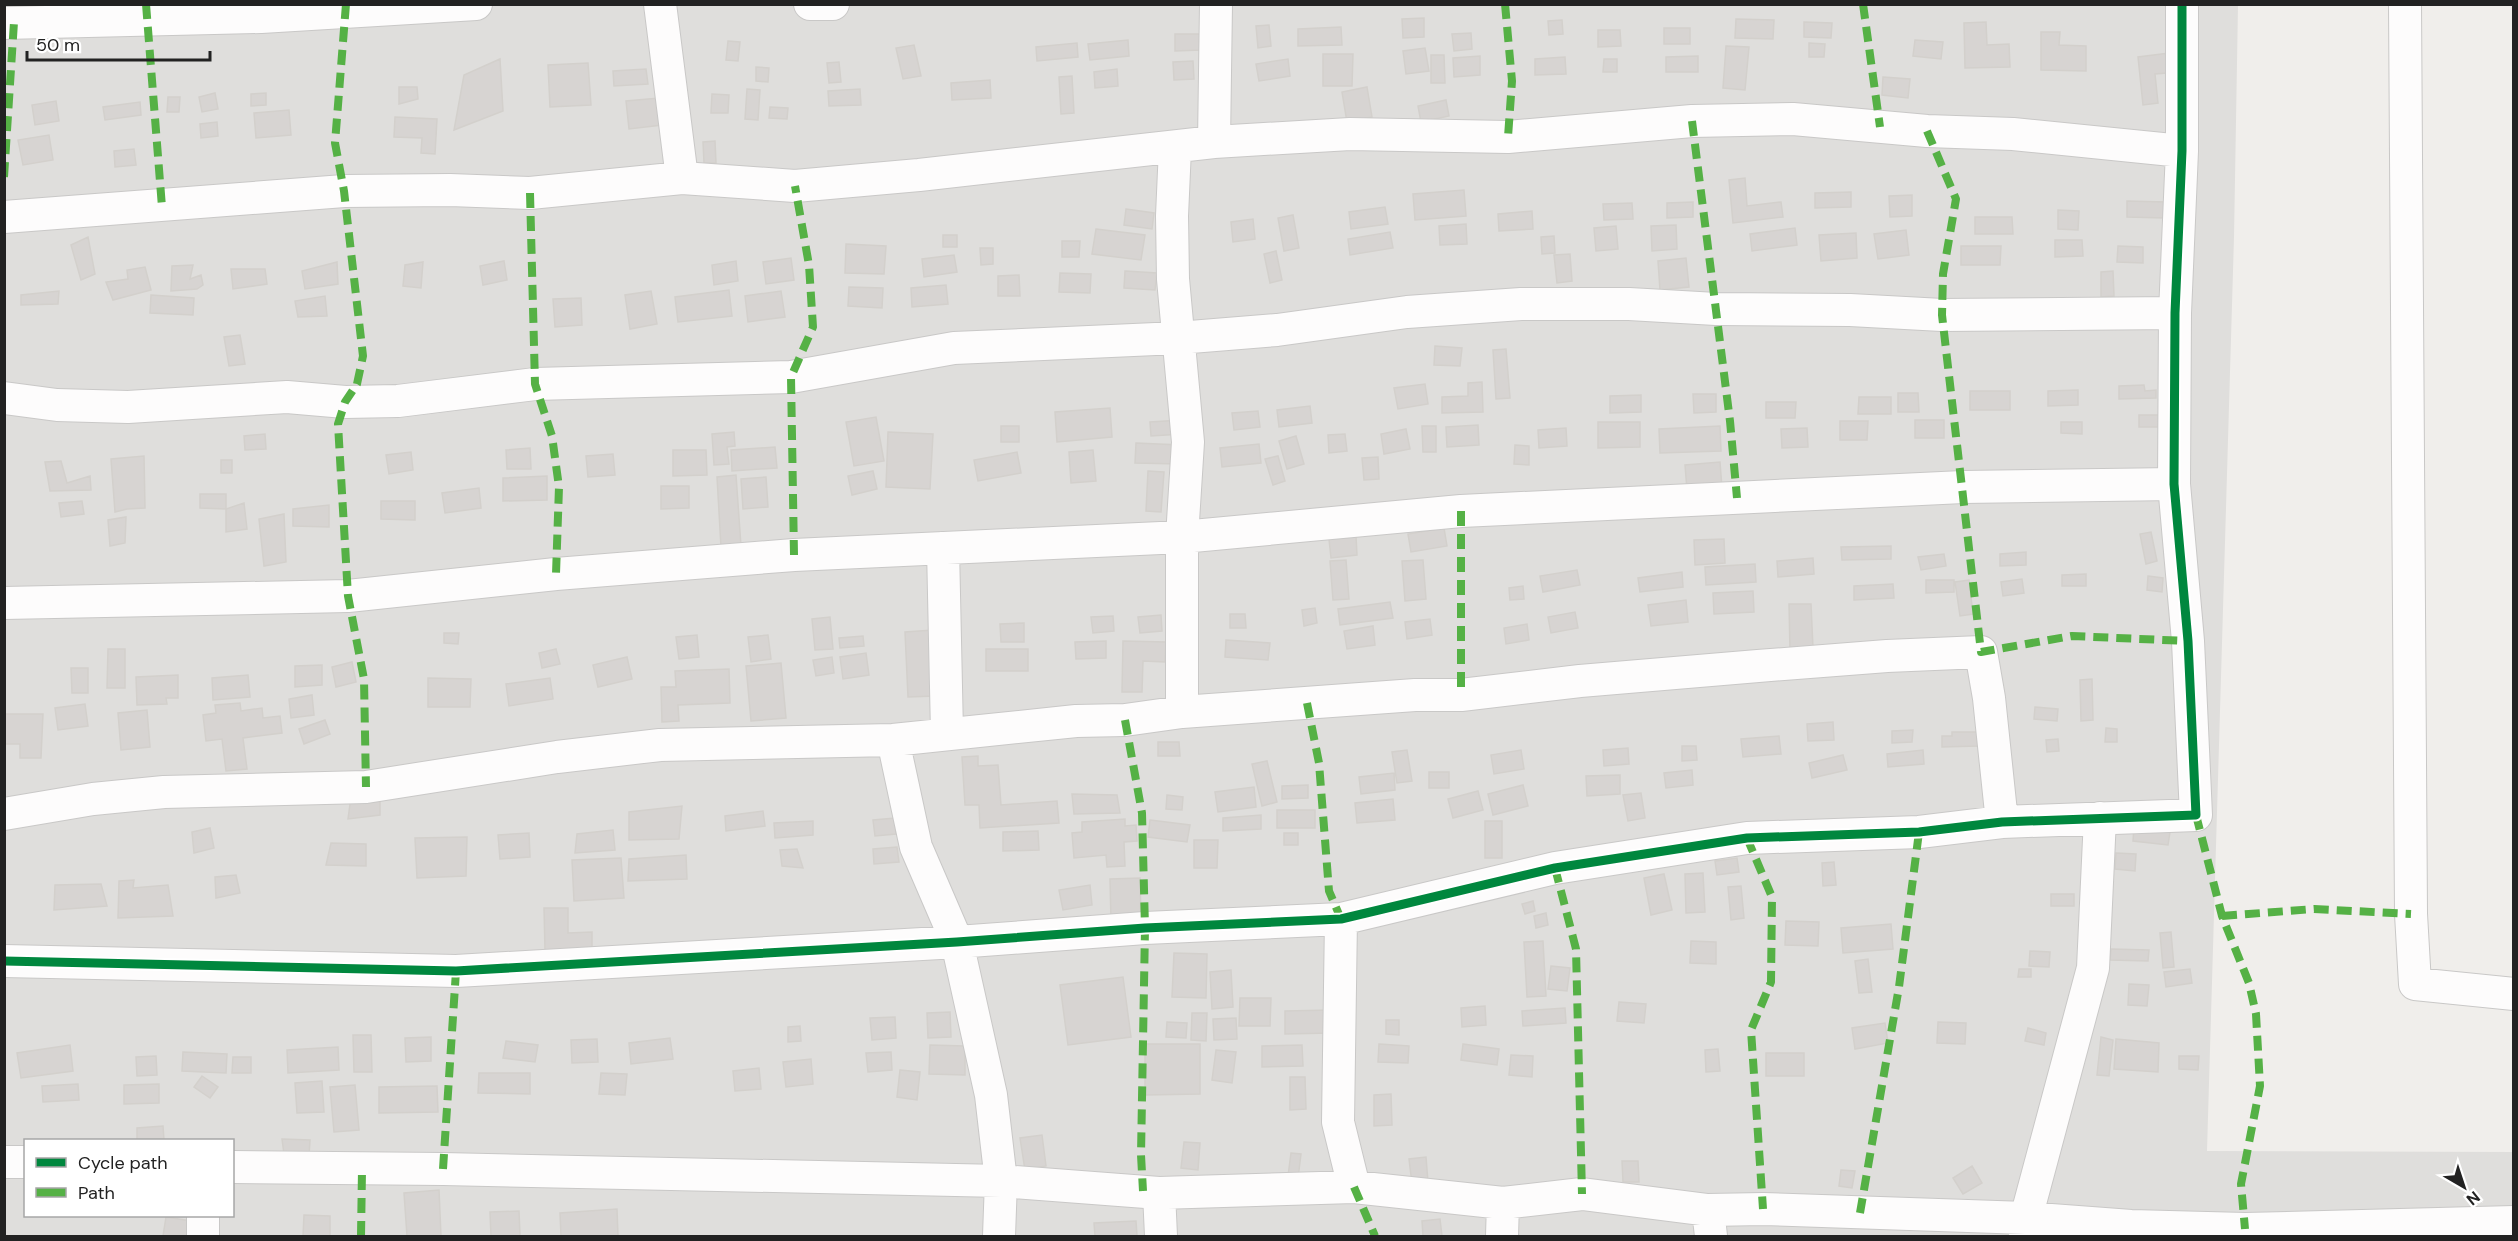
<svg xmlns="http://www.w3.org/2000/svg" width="2518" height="1241" font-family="'DM Sans',sans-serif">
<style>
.residential{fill:#dfdedc;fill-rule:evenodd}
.building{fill:#d7d4d2;stroke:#d3d0cc;stroke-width:1.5}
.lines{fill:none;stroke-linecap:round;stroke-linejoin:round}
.minor-casing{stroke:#c9c8c7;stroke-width:34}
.minor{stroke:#fdfcfc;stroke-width:32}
.quiet{stroke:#55b145;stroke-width:8;stroke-dasharray:15 8;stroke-linecap:butt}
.cycleway-casing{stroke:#fff;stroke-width:13}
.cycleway{stroke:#00873e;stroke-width:9}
</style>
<rect width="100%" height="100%" fill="#f0eeeb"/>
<path class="residential" d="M5,5H2238L2234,237L2207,1151L2513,1152V1236H5ZM26,1140H232V1216H26Z"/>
<path class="building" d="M1424,18V37L1403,38L1402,19Z
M1736,19L1774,20L1773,39L1735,38Z
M1562,20L1563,34L1549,35L1548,21Z
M1804,22L1832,23L1831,38L1804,37Z
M1986,22L1987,45L2009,44L2010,67L1965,68L1964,23Z
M1269,25L1271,46L1258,48L1256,26Z
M1341,27L1342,45L1298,46V29Z
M1664,28H1690V44H1664Z
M1598,30H1620L1621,46L1598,47Z
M2041,32H2060L2059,45L2086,46V71L2041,70Z
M1471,33L1472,49L1454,51L1452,34Z
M1175,34H1201V50L1175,51Z
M1128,40L1129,56L1090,60L1088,44Z
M1915,40L1943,42L1941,59L1913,56Z
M728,41L740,42L738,61L726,60Z
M1077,43L1078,57L1037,61L1036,47Z
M1809,43L1825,44L1824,57H1809Z
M914,45L921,76L903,79L896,48Z
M1726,46L1749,47L1745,90L1723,88Z
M1425,48L1429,71L1406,74L1403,51Z
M2177,52L2179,72L2155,74L2158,103L2143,105L2138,57Z
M1323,54H1353L1352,86H1323Z
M1431,55H1444L1445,83H1431Z
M1480,56V75L1454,77L1453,58Z
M1698,56V72H1666V57Z
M1565,57L1566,74L1535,75V59Z
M500,59L503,111L454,130L464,75Z
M1288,59L1290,76L1259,81L1256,64Z
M1604,59H1617V72H1603Z
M1193,61L1194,79L1174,80L1173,62Z
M839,62L841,82L829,83L827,63Z
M588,63L591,105L550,107L548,65Z
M756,67L769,68L768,82L756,81Z
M646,69L648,84L614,86L613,71Z
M1117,69L1118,86L1095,88L1094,72Z
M1072,76L1074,113L1061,114L1059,77Z
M1883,77L1910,79L1908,98L1882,95Z
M990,80L991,98L952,100L951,83Z
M399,87H417L418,99L399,104Z
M1367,87L1372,117L1347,122L1342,92Z
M747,89L760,90L758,120L745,119Z
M860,89L861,105L829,106L828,91Z
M215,93L218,109L202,112L199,97Z
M266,93V105L251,106V94Z
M712,94L729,95L728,113H711Z
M168,97H180L179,112H167Z
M659,98L662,125L629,129L626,101Z
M1446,100L1449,116L1421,122L1418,106Z
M56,101L59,121L35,125L32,105Z
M140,102L141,115L105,120L103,107Z
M770,107L788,108L787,119L769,118Z
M289,110L291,135L256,138L254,113Z
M395,117L437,119L435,154L421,153L422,138L394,137Z
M217,122L218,136L201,138L200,124Z
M49,135L53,160L23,165L18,140Z
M715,141L716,163H704L703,142Z
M134,149L136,165L115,167L114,151Z
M1745,178L1747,206L1781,202L1783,217L1733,223L1729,180Z
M1464,190L1466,216L1415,220L1413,194Z
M1851,192V207L1815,208V193Z
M1912,195V216L1890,217L1889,196Z
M2127,201L2165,202L2164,218L2127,217Z
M1693,202V217L1667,218V203Z
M1632,203L1633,219L1604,220L1603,204Z
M1385,207L1388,224L1351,229L1349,212Z
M1126,209L1154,213L1152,229L1124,225Z
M2058,210L2079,211L2078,230L2058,229Z
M1532,211L1533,229L1499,231L1498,214Z
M1293,215L1299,248L1284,251L1278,218Z
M1975,217H2012L2013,234H1975Z
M1253,219L1255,239L1233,242L1231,222Z
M1466,224L1467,244L1440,245L1439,226Z
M1676,225L1677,249L1652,251L1651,226Z
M1616,226L1618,249L1596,251L1594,228Z
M1795,228L1797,245L1752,251L1750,234Z
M1096,229L1145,235L1141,260L1092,254Z
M1906,230L1909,255L1878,259L1874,234Z
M1390,232L1393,248L1350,255L1348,239Z
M1856,233L1857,258L1821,261L1819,235Z
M943,235H957V247H943Z
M1554,236L1555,253L1542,254L1541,237Z
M88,237L95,274L81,280L71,245Z
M2055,240H2082L2083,256L2055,257Z
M1062,241H1080L1079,257H1062Z
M846,244L886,246L884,274L845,273Z
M1961,246H2001L2000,265H1961Z
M2118,246L2143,247V263L2117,262Z
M980,248H993V264L981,265Z
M1276,251L1282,280L1270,283L1264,254Z
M1570,254L1572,281L1557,283L1554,255Z
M954,255L957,272L924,277L922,259Z
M791,258L794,280L766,284L763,262Z
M1686,258L1689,287L1660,290L1658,261Z
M504,261L507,280L483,285L480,266Z
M736,261L738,281L714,285L712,265Z
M337,262L338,284L305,289L302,271Z
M423,262L421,288L403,286L405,265Z
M193,265L190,279L201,275L203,285L197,289L171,291L172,266Z
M145,267L151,290L113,300L106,282L128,279L127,270Z
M231,269H265L267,284L233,289Z
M1125,271L1157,273L1155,290L1124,288Z
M2113,271L2114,296L2101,297V272Z
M1060,273L1091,274L1090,293L1059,292Z
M1019,275L1020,296H998V276Z
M946,285L948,304L912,307L911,288Z
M849,287L883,288L882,308L848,306Z
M729,290L732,316L678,322L675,297Z
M59,291L58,304L21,305V295Z
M651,291L657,324L630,329L625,295Z
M781,291L785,317L748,322L745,296Z
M151,295L194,298L193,315L150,313Z
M325,296L327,316L298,317L295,301Z
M581,298L582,325L555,327L553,299Z
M240,335L245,364L229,366L224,337Z
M1435,346L1462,348L1460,366L1434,365Z
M1506,349L1510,398L1496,399L1493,350Z
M1482,382L1483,412L1442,413V397L1468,396V383Z
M1425,384L1428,404L1398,409L1394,388Z
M2144,385L2145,391L2156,390V398L2119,399V386Z
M2078,390V405L2048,406V391Z
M1970,391H2010V410H1970Z
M1898,393H1918L1919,412H1898Z
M1693,394H1716V412L1694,413Z
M1641,395V412L1610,413V396Z
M1859,397H1891V414H1858Z
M1766,402H1796L1795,418H1766Z
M1310,406L1312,423L1279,427L1277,410Z
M1110,408L1112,437L1057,442L1055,412Z
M1258,411L1260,427L1234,430L1232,413Z
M2139,415H2169V427H2139Z
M876,417L884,461L854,466L846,422Z
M1181,420L1182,434L1151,436L1150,422Z
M1915,420H1944V438H1915Z
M1840,421H1868L1867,440H1840Z
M1598,422H1640V447L1598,448Z
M2061,422H2082V434L2061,433Z
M1478,425L1479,445L1447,447L1446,427Z
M1001,426H1019V442H1001Z
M1422,426H1436V452H1423Z
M1720,426L1721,451L1660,453L1659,429Z
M1566,428L1567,446L1539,448L1538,430Z
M1807,428L1808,447L1782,448L1781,429Z
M1406,429L1410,449L1384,454L1381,434Z
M734,432L735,446L727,447L729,464L714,465L712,434Z
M888,432L933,434L930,489L886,487Z
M265,434L266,449L245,450L244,436Z
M1345,434L1347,451L1329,453L1328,435Z
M1296,436L1304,464L1287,469L1279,441Z
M1136,443L1181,445L1180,464L1135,463Z
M1259,444L1261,463L1222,467L1220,448Z
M1515,445L1529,446V465L1514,464Z
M775,447L777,468L732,471L731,450Z
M530,448L531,469H507L506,450Z
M673,450H706L707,475L673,476Z
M1093,450L1096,481L1071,483L1069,452Z
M411,452L413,470L389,474L386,455Z
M1017,452L1021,473L978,481L974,460Z
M613,454L615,475L588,477L586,456Z
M144,456L145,508L127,509L115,512L111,459Z
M1278,456L1285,481L1273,485L1265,459Z
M1378,457L1379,479L1364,480L1362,458Z
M221,460H232V473H221Z
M61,461L67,483L90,476L91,490L50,491L45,462Z
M1720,462L1722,488L1687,490L1685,465Z
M873,471L877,489L852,495L848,476Z
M1148,471L1164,472L1161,512L1146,511Z
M736,475L741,546L721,547L717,477Z
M547,476V500L503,501V478Z
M766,477L768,507L743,509L741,479Z
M661,486H689V508L661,509Z
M479,488L481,508L445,513L442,493Z
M200,494H226V509L200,508Z
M82,501L84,514L61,517L59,503Z
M381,501H415V520L381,519Z
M244,503L247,529L226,532V509Z
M329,505V527L293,526V509Z
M284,514L286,562L264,566L259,519Z
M126,517L125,543L110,546L108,520Z
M1444,528L1447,546L1411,552L1408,534Z
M2151,532L2157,561L2146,564L2140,534Z
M1356,536L1357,555L1331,558L1329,539Z
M1724,539L1725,563L1695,565L1694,540Z
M1891,546V559L1842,560L1841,547Z
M2026,552V565L2000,566V554Z
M1944,554L1946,566L1921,570L1918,557Z
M1813,558L1814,574L1778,577L1777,561Z
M1346,560L1349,599L1333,600L1330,561Z
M1423,560L1426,599L1405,601L1402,561Z
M1755,564L1756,582L1706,585L1705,567Z
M1577,570L1580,585L1543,592L1540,576Z
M1682,572L1683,587L1640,592L1638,578Z
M2086,574V586H2062V575Z
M2148,576L2163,578L2162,592L2147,590Z
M2022,579L2024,593L2003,596L2001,582Z
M1926,580H1954V592L1926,593Z
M1969,580L1973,614L1960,616L1955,582Z
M1893,584L1894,598L1854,600V586Z
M1523,586L1524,599L1510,600L1509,588Z
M1753,591L1754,612L1714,614L1713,593Z
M1686,600L1688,622L1651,626L1648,605Z
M1390,602L1393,618L1340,625L1338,609Z
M1789,604H1811L1813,648L1790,650Z
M1315,608L1317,623L1304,626L1302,610Z
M1575,612L1578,628L1551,633L1548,617Z
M1230,614H1245L1246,628H1230Z
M1161,615L1162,631L1140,633L1138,617Z
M1113,616L1114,631L1093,633L1091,617Z
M830,617L833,649L815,650L812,619Z
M1430,619L1432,635L1407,639L1405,622Z
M1024,623V642H1001L1000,624Z
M1527,624L1529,640L1506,644L1504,628Z
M1373,626L1375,645L1347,649L1344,631Z
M933,630L935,696L908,697L905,632Z
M444,633H459L458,644L444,643Z
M697,635L699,657L679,659L676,637Z
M768,635L771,659L751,662L748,637Z
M863,636L864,646L840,648L839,638Z
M1226,640L1270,643L1268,660L1225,657Z
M1106,641V658L1076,659L1075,642Z
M1123,641L1166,642L1165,662L1143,661L1142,692H1122Z
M108,649H125V688H107Z
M556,649L560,664L542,668L539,653Z
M986,649H1028V671H986Z
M866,653L869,675L843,679L840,657Z
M627,657L632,679L598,687L593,665Z
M832,657L834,673L816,676L813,660Z
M352,662L356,682L336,687L332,667Z
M781,663L786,718L751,721L746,666Z
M322,665V685L295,687V666Z
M71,668H88V693H72Z
M729,669L730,703L678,705L679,721L662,722L661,687H676L675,671Z
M178,675V698H166L167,704L137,705L136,677Z
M248,675L250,697L213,700L212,678Z
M428,678L471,679L470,707H428Z
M550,678L553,699L509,706L506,684Z
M2092,679L2093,720L2081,721L2080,680Z
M312,695L314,715L291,718L289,699Z
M240,703L241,711L262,708L263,718L280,716L282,733L243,738L247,769L226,771L222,739L206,741L203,715L216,713L215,705Z
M85,704L88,726L58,730L55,708Z
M2035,707L2058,709L2057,721L2034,719Z
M147,710L150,747L121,750L118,713Z
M4,714H43L41,758H20V744H4Z
M325,720L330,734L304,744L299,729Z
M1833,722L1834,740L1808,741L1807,724Z
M2106,728L2117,729V742H2105Z
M1913,730L1912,742L1892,743V731Z
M1952,732H1978V746L1942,747V736H1952Z
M1779,736L1781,754L1743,757L1741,739Z
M2058,739L2059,751L2047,752L2046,740Z
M1158,742H1179L1180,756H1158Z
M1682,746H1696L1697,760L1682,761Z
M1628,748L1629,764L1604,766L1603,750Z
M1407,750L1412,781L1397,783L1392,752Z
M1521,750L1524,769L1494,774L1491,755Z
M1923,750L1924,764L1888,767L1887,754Z
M1843,755L1847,770L1812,778L1809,763Z
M978,756V766L998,765L1001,805L1057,801L1059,823L980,828L979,805H965L962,757Z
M1267,761L1277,802L1262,806L1252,764Z
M1692,770L1693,785L1666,788L1664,773Z
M1429,772H1449V788H1429Z
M1394,773L1395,790L1361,794L1359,777Z
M1620,775V794L1587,796L1586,776Z
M1308,785V798L1282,799V786Z
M1523,785L1528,806L1493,815L1488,794Z
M1254,787L1256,807L1218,812L1215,792Z
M1478,791L1483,810L1453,818L1448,799Z
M1641,793L1645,818L1628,821L1623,795Z
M1072,794L1117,795L1120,813L1074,814Z
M1167,795L1183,797L1182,810L1166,809Z
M351,797H380V815L348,819Z
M1393,799L1395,820L1357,823L1355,803Z
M682,806L679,839L629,840V812Z
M1277,810H1315V828H1277Z
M763,811L765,826L726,831L725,816Z
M1261,815V829L1223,831V818Z
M895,818L896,834L875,836L873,820Z
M1125,819V826L1136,825L1137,841L1124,842L1125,866L1107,867L1106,855L1074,858L1072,833L1082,832V822Z
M1150,820L1190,825L1187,842L1148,837Z
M813,821V835L775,838L774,823Z
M1485,821H1502V858H1485Z
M2134,827L2170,832L2168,845L2133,841Z
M210,828L214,848L194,853L192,832Z
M613,830L615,850L575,853L577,834Z
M1038,831L1039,850L1003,851V832Z
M529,833L530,857L500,859L498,835Z
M1284,833H1298V845H1284Z
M467,837L466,876L417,878L415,838Z
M1194,840H1218L1217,868H1194Z
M331,843L366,844V866L326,865Z
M897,847L899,862L874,864L873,849Z
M797,849L803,868L782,866L780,850Z
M2116,853L2136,854L2135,871L2115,869Z
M686,855L687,879L628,881L629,859Z
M621,858L624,898L574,901L572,860Z
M1737,858L1739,872L1717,875L1715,861Z
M1834,862L1836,885L1823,886L1822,863Z
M1703,873L1705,912L1686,913L1685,874Z
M1664,874L1672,910L1651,915L1644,878Z
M236,875L240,893L216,898L215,877Z
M1140,878L1141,921H1111L1110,879Z
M134,880L133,888L168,885L173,916L118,918L119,881Z
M101,884L107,906L54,910L55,885Z
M1090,885L1092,905L1063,910L1059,890Z
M1741,886L1744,918L1731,920L1728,887Z
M2051,894H2074V906H2051Z
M1533,901L1535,911L1525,914L1522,904Z
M544,908H568V933L592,932V950H545Z
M1546,913L1548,925L1536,928L1534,916Z
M1786,921L1819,922L1818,946L1785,945Z
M1891,924L1893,949L1843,953L1841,928Z
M2171,932L2174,967L2163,968L2160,933Z
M1543,941L1546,996L1527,997L1524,942Z
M1691,941L1716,942V964L1690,963Z
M2111,949L2149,950L2148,961L2110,960Z
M2030,951L2050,952L2049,967L2029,966Z
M1174,953L1207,954L1206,998L1172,997Z
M1868,959L1872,992L1859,993L1855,961Z
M1551,966L1570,968L1567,991L1548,989Z
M2019,969H2031V977H2018Z
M2190,969L2192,983L2166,987L2164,972Z
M1231,970L1233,1007L1212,1009L1210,972Z
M1123,977L1131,1037L1068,1045L1060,985Z
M2129,984L2149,985L2147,1006L2128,1005Z
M1240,998H1271L1270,1026H1239Z
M1619,1002L1646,1004L1644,1023L1617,1021Z
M1485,1006L1486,1025L1462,1027L1461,1008Z
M1565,1008L1566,1023L1523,1026L1522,1011Z
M1331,1010V1033L1285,1034V1011Z
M950,1012L951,1037L928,1038L927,1013Z
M1192,1013H1207L1206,1041L1191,1040Z
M895,1017L896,1038L872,1040L870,1018Z
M1236,1018L1237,1039L1214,1040L1213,1019Z
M1386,1020H1399V1035L1386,1034Z
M1167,1022L1187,1023L1186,1038L1166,1037Z
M1938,1022L1966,1023L1965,1044L1937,1043Z
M1885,1023L1888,1043L1855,1049L1852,1028Z
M800,1026L801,1041L788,1042V1027Z
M2028,1028L2046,1033L2044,1045L2025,1041Z
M353,1035H371L372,1072H354Z
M431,1037V1061L406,1062L405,1038Z
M2101,1037L2113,1040L2109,1076L2097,1075Z
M670,1038L673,1059L631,1064L629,1043Z
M597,1039L598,1062L572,1063L571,1040Z
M2116,1039L2159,1043L2158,1072L2114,1069Z
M506,1041L538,1045L535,1062L503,1058Z
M1145,1044H1200V1094L1145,1095Z
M1379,1044L1409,1046L1408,1063L1378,1062Z
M1463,1044L1499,1049L1497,1065L1461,1060Z
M70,1045L73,1071L21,1078L17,1053Z
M930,1045L965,1046V1075L929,1074Z
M1302,1045L1303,1066L1262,1067V1046Z
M338,1047L339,1070L288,1073L287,1050Z
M1718,1049L1720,1071L1706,1072L1705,1050Z
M1216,1050L1236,1052L1232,1083L1212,1080Z
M183,1052L227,1054L226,1073L182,1071Z
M891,1052L892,1070L868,1072L866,1053Z
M1766,1053H1804V1076H1766Z
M1511,1055L1533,1056L1532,1077L1509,1075Z
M156,1056L157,1075L137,1076L136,1057Z
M2179,1056H2199L2198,1070L2179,1069Z
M233,1057H251V1073H232Z
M811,1059L813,1084L786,1087L783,1062Z
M759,1068L761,1089L735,1091L733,1071Z
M900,1070L920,1072L917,1100L897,1097Z
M479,1073H530V1094L478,1093Z
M601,1073L627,1074L625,1095L599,1094Z
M202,1076L218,1087L210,1098L194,1087Z
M1290,1077H1305L1306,1109L1290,1110Z
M322,1081L324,1112L297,1113L295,1083Z
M78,1084L79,1100L43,1102L42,1086Z
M159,1084V1103L124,1104V1085Z
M355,1085L359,1130L334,1132L330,1087Z
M437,1086L438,1112L379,1113V1087Z
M1391,1094L1392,1125L1374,1126V1095Z
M163,1126L164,1140H137V1128Z
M1042,1135L1046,1166L1025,1170L1020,1138Z
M282,1139L310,1140L309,1156L284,1154Z
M1184,1142L1200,1143L1198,1170L1181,1168Z
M1291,1153L1301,1154L1298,1178L1288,1176Z
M1426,1157L1428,1182L1412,1184L1409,1159Z
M1622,1161H1638L1639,1182H1623Z
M1972,1166L1982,1183L1963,1194L1953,1178Z
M1841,1170L1855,1171L1852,1188L1839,1186Z
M439,1190L441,1236H407L404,1193Z
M617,1209L618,1236H561L560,1213Z
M519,1211L520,1236H491L490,1212Z
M304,1215L330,1216V1236H303Z
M166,1217L191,1221L189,1236H163Z
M1440,1219L1442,1236H1423L1422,1221Z
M1136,1221L1137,1236H1095L1094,1223Z"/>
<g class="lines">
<defs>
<path id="minor" d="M660,4L682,178
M810,4H833
M2405,4L2411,914L2415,984L2514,994
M4,23L261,17L476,4
M1214,142L1216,4
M1175,148L1172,216L1173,279L1188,442L1182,537V712
M4,217L344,191L450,190L530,193L682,178L795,186L919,175L1214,142L1350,134L1508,137L1692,121L1793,119L1927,131L2013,134L2182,151
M4,398L57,405L128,407L287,397L345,402L398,401L535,384L791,377L954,348L1178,338L1277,330L1407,312L1521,304H1629L1716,309L1850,310L1942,315L2175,313
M943,548L947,733
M4,603L348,596L556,574L794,555L1182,537L1461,511L1963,487L2174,484
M893,740L916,847L957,942L991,1095L1001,1181L999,1236
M4,814L93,799L164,792L366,787L557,757L660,745L893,740L1076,721L1125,720L1182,712L1415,695H1461L1580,681L1758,666L1887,656L1981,652L1989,698L2002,822
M1341,919L1338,1122L1354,1187
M4,961L456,971L957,942L1145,928L1341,919L1555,868L1747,838L1919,832L2002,822L2196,815L2188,641L2174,484L2175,313L2182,151V4
M4,1162H26
M232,1167L443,1169L1001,1181L1159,1193L1354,1187L1503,1203L1582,1194L1708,1210L1763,1209L2026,1218L2131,1226L2245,1229L2514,1222
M1159,1193L1161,1236
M1708,1210L1711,1236
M203,1236V1216
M1502,1236L1503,1203
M2025,1236L2026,1218L2093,968L2100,818"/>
</defs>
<use href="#minor" class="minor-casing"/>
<use href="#minor" class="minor"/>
<path class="quiet" d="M146,4L162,207
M346,4L335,143L344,191L363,356L357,384L345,402L338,424L348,596L364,679L366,787
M1505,4L1512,81L1508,137
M1863,4L1880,127
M1692,121L1730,421L1737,498
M1927,131L1956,199L1943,274L1942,315L1981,652L2072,636L2188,641
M4,177L14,22
M530,193L535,384L552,436L559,487L556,574
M1461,511V695
M794,555L791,377L813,327L809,265L795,186
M1307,703L1319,763L1329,891L1341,919
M1125,720L1142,813L1145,928L1141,1155L1143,1191
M2196,815L2222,916L2249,983L2256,1014L2260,1086L2241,1184L2245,1229
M1747,838L1772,897L1771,982L1751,1030L1763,1209
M1555,868L1576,949L1582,1194
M2222,916L2314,909L2411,914
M443,1169L456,971
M1354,1187L1375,1236
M1860,1213L1899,987L1919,832
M361,1236L362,1170"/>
<defs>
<path id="cycleway" d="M4,961L456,971L957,942L1145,928L1341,919L1555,868L1747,838L1919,832L2002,822L2196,815L2188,641L2174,484L2175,313L2182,151V4"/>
</defs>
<use href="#cycleway" class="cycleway-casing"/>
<use href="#cycleway" class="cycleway"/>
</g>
<rect width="2518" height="1241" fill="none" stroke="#222222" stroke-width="12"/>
<rect x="24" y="1139" width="210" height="78" fill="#ffffff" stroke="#a7a7a7" stroke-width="1.5"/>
<rect x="36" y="1158" width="30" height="9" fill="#00873e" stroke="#a7a7a7" stroke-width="1.5"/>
<text x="78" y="1169" font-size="18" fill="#222222">Cycle path</text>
<rect x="36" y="1188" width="30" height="9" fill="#55b145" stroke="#a7a7a7" stroke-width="1.5"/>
<text x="78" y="1199" font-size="18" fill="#222222">Path</text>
<g transform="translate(2464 1187) rotate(141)" stroke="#ffffff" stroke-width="4.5" paint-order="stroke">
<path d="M0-4.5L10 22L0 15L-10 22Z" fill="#222222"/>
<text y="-9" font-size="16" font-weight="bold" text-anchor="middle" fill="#222222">N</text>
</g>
<path d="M27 51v9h183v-9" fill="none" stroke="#222222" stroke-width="3"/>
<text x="36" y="51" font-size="18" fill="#222222" stroke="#ffffff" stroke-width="4.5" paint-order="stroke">50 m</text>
</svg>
